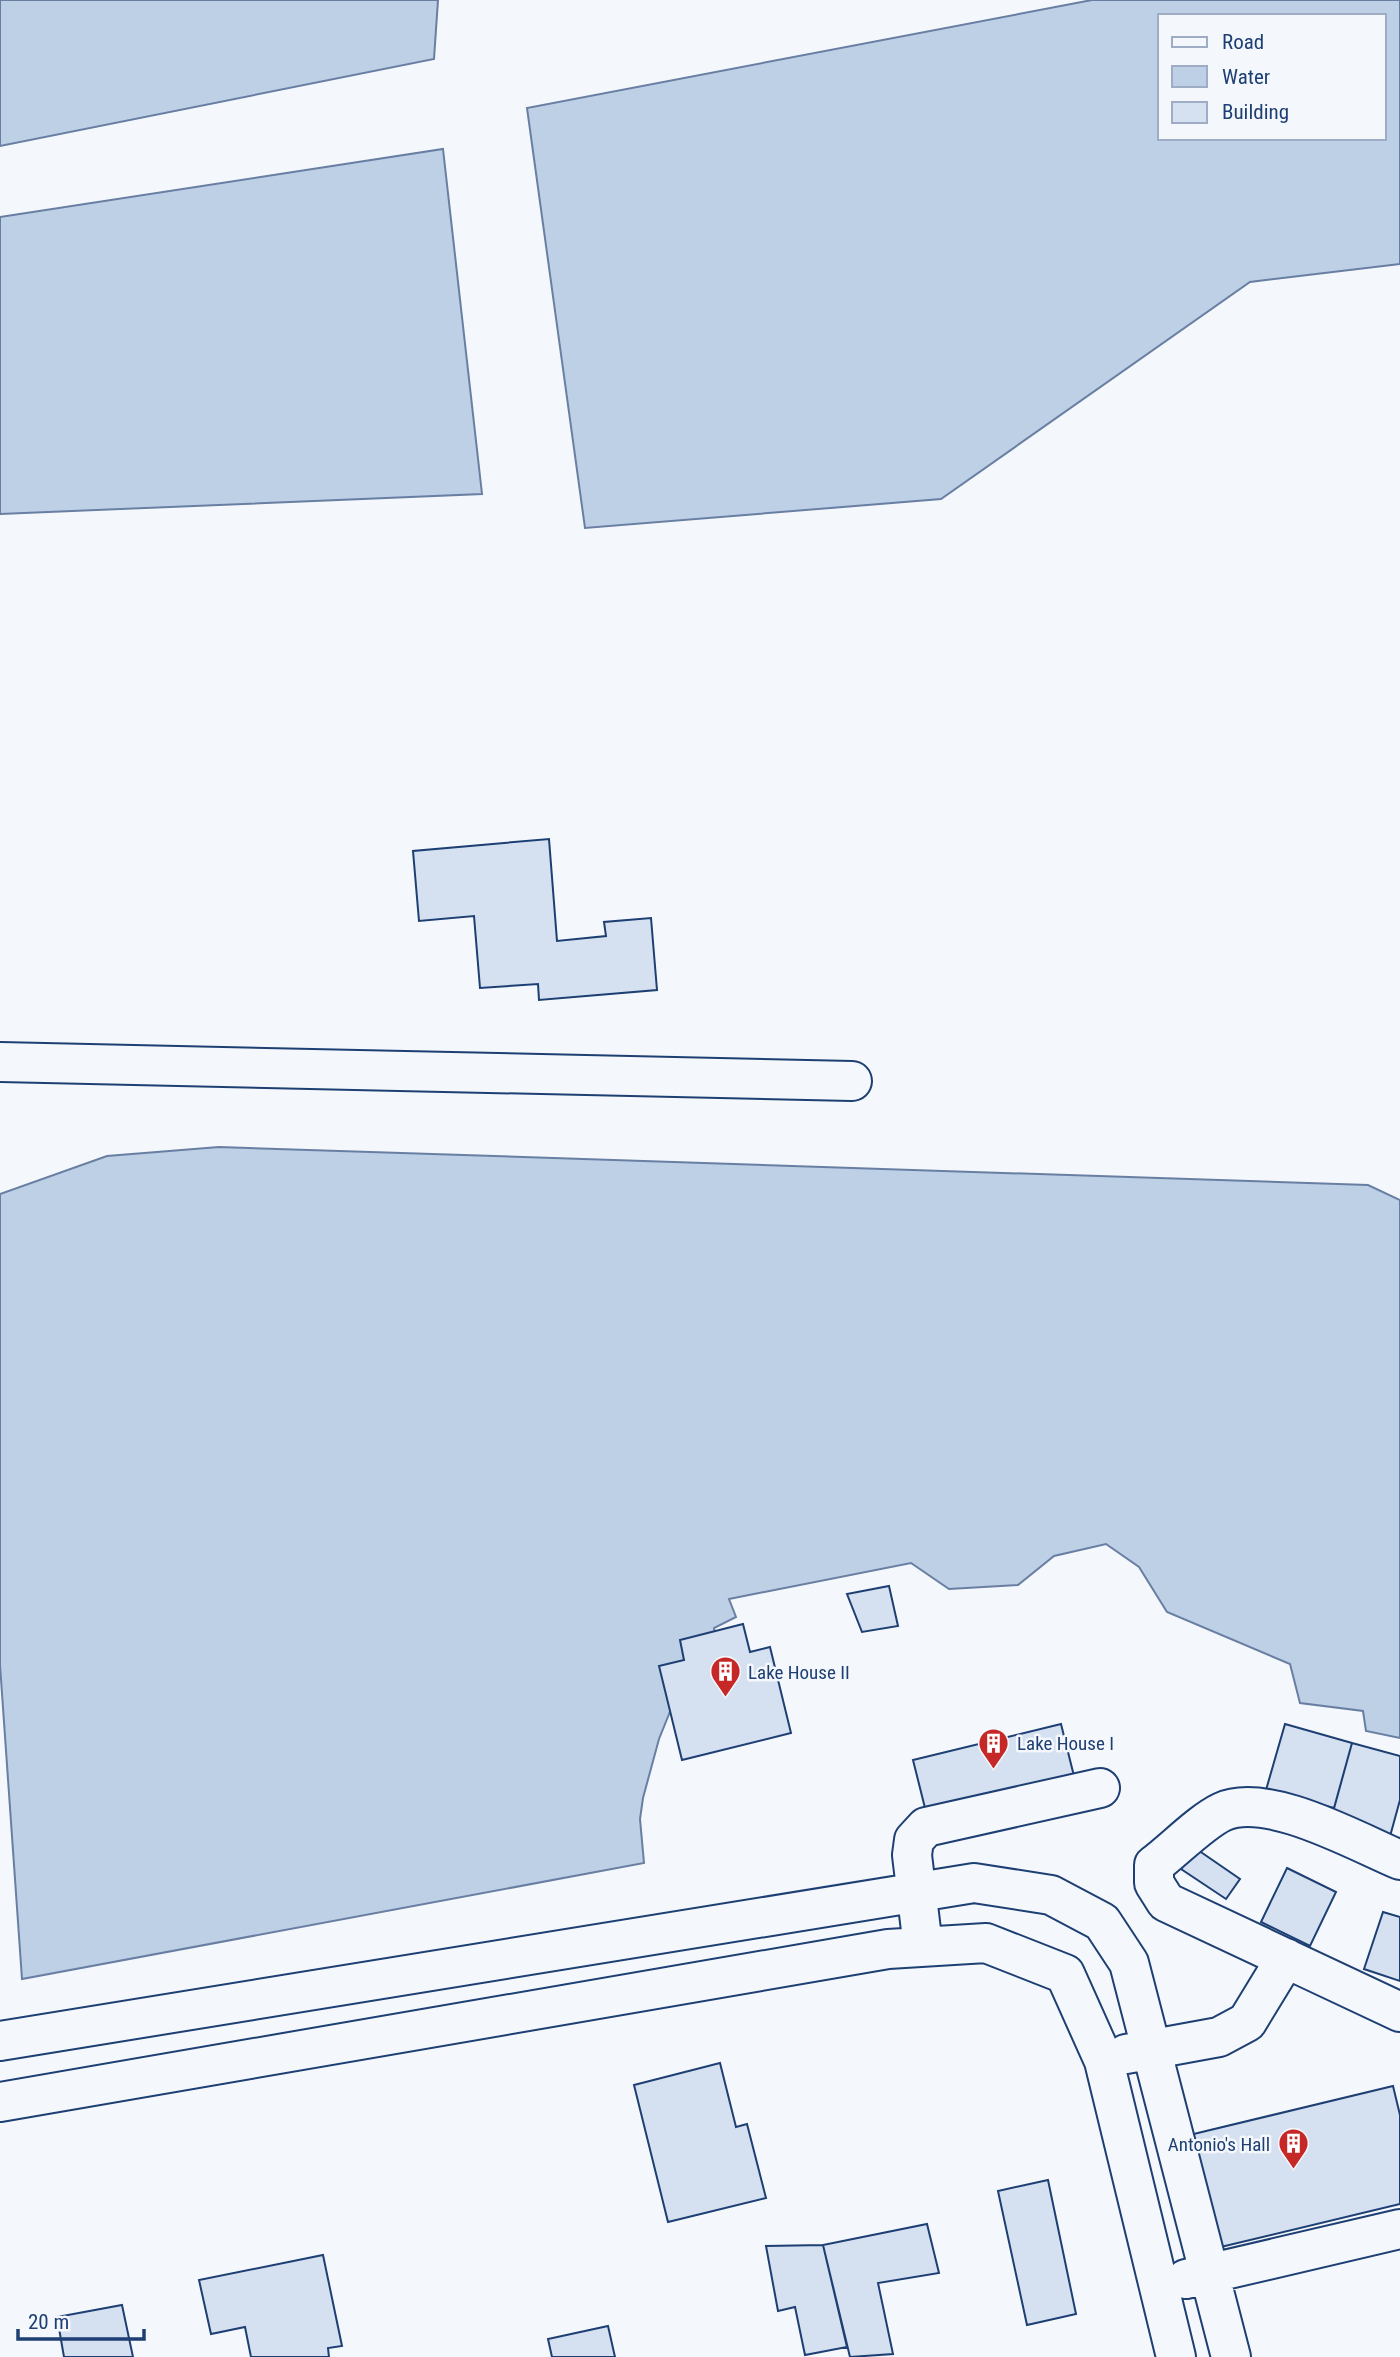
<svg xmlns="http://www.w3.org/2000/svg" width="1400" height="2357" font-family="'Roboto Condensed',sans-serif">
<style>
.water{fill:#bed0e5;stroke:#687fa3;stroke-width:2;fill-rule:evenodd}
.building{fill:#d5e0f0;stroke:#1d3f73;stroke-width:2}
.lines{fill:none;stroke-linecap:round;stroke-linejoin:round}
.minor-casing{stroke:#1d3f73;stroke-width:42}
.minor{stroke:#f4f7fb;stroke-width:38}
.labels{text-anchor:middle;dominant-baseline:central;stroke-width:5;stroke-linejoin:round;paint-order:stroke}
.poi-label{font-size:19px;fill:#1d3f73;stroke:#f4f7fb;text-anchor:start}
</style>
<rect width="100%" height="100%" fill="#f4f7fb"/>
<path class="water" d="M0,0H438L434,59L0,146Z
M1092,0H1400V264L1250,282L941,499L585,528L527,108ZM1160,16H1384V138H1160Z
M443,149L482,494L0,514V217Z
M219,1147L1368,1185L1400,1200V1738L1366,1731L1363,1711L1300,1703L1290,1664L1167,1612L1139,1567L1106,1544L1054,1556L1018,1585L949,1589L911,1563L729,1599L736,1617L714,1628L719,1660L688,1667L659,1739L643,1798L640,1819L644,1863L22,1979L0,1665V1194L107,1156Z"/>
<path class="building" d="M549,839L557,941L606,936L604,922L651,918L657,990L539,1000L538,984L480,988L474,916L419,921L413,851Z
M889,1586L898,1626L862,1632L847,1594Z
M743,1624L750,1652L770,1647L791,1733L682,1760L659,1666L684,1660L680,1640Z
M1061,1724L1075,1780L927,1816L913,1760Z
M1285,1724L1352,1743L1334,1808L1266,1790Z
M1352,1743L1400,1756V1800L1389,1840L1330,1823Z
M1195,1848L1240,1879L1226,1899L1181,1869Z
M1287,1868L1336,1892L1310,1946L1261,1922Z
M1383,1912L1400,1917V1981L1364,1969Z
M720,2063L736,2127L747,2124L766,2198L668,2222L634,2085Z
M1393,2086L1400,2115V2204L1204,2251L1177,2138Z
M1048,2180L1076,2314L1027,2325L998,2191Z
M927,2224L939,2273L878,2283L893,2354L850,2357L823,2245Z
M823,2245L847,2347L805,2355L795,2307L778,2311L766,2246Z
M323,2255L342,2346L328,2348L329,2357H251L245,2327L211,2334L199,2280Z
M122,2305L133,2357H64L57,2317Z
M608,2326L615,2357H552L548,2339Z"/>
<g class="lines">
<defs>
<path id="minor" d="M0,1062L852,1081
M1400,1860C1357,1842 1267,1791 1222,1812C1201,1822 1174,1850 1154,1865V1883L1166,1902L1400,2012
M923,1947L912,1855L914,1840L926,1827L1100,1788
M0,2041L974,1883L1051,1895L1102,1922L1129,1963L1231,2357
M1126,2054L1219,2037L1247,2022L1286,1958
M0,2102L888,1949L986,1943L1065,1974L1104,2061L1176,2357
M1186,2279L1400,2229"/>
</defs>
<use href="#minor" class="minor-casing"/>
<use href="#minor" class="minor"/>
</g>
<defs>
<symbol id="building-pin" viewBox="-11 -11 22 30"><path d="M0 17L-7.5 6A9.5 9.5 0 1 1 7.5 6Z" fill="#c62828" stroke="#f4f7fb"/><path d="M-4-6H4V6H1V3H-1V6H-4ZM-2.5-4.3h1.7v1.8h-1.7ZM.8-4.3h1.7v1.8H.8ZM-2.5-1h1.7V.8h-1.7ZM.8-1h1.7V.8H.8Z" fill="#fff"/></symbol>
</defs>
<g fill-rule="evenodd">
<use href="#building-pin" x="708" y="1654" width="35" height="47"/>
<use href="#building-pin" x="976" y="1726" width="35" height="47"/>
<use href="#building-pin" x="1276" y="2126" width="35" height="47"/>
</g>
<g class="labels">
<g class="poi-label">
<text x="748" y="1672">Lake House II</text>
<text x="1017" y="1743">Lake House I</text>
<text x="1270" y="2144" text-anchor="end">Antonio's Hall</text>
</g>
</g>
<rect x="1158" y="14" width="228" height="126" fill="#f4f7fb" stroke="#9eadc5" stroke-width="2"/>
<rect x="1172" y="37" width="35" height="10" fill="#f4f7fb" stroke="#9eadc5" stroke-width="2"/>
<text x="1222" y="49" font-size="21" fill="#1d3f73">Road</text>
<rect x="1172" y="66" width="35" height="21" fill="#bed0e5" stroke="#9eadc5" stroke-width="2"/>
<text x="1222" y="84" font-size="21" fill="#1d3f73">Water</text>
<rect x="1172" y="102" width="35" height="21" fill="#d5e0f0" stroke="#9eadc5" stroke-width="2"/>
<text x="1222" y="119" font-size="21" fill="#1d3f73">Building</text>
<path d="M18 2329v10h126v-10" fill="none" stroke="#1d3f73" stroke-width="3.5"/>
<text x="28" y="2329" font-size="21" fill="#1d3f73" stroke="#f4f7fb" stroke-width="5" paint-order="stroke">20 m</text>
</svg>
